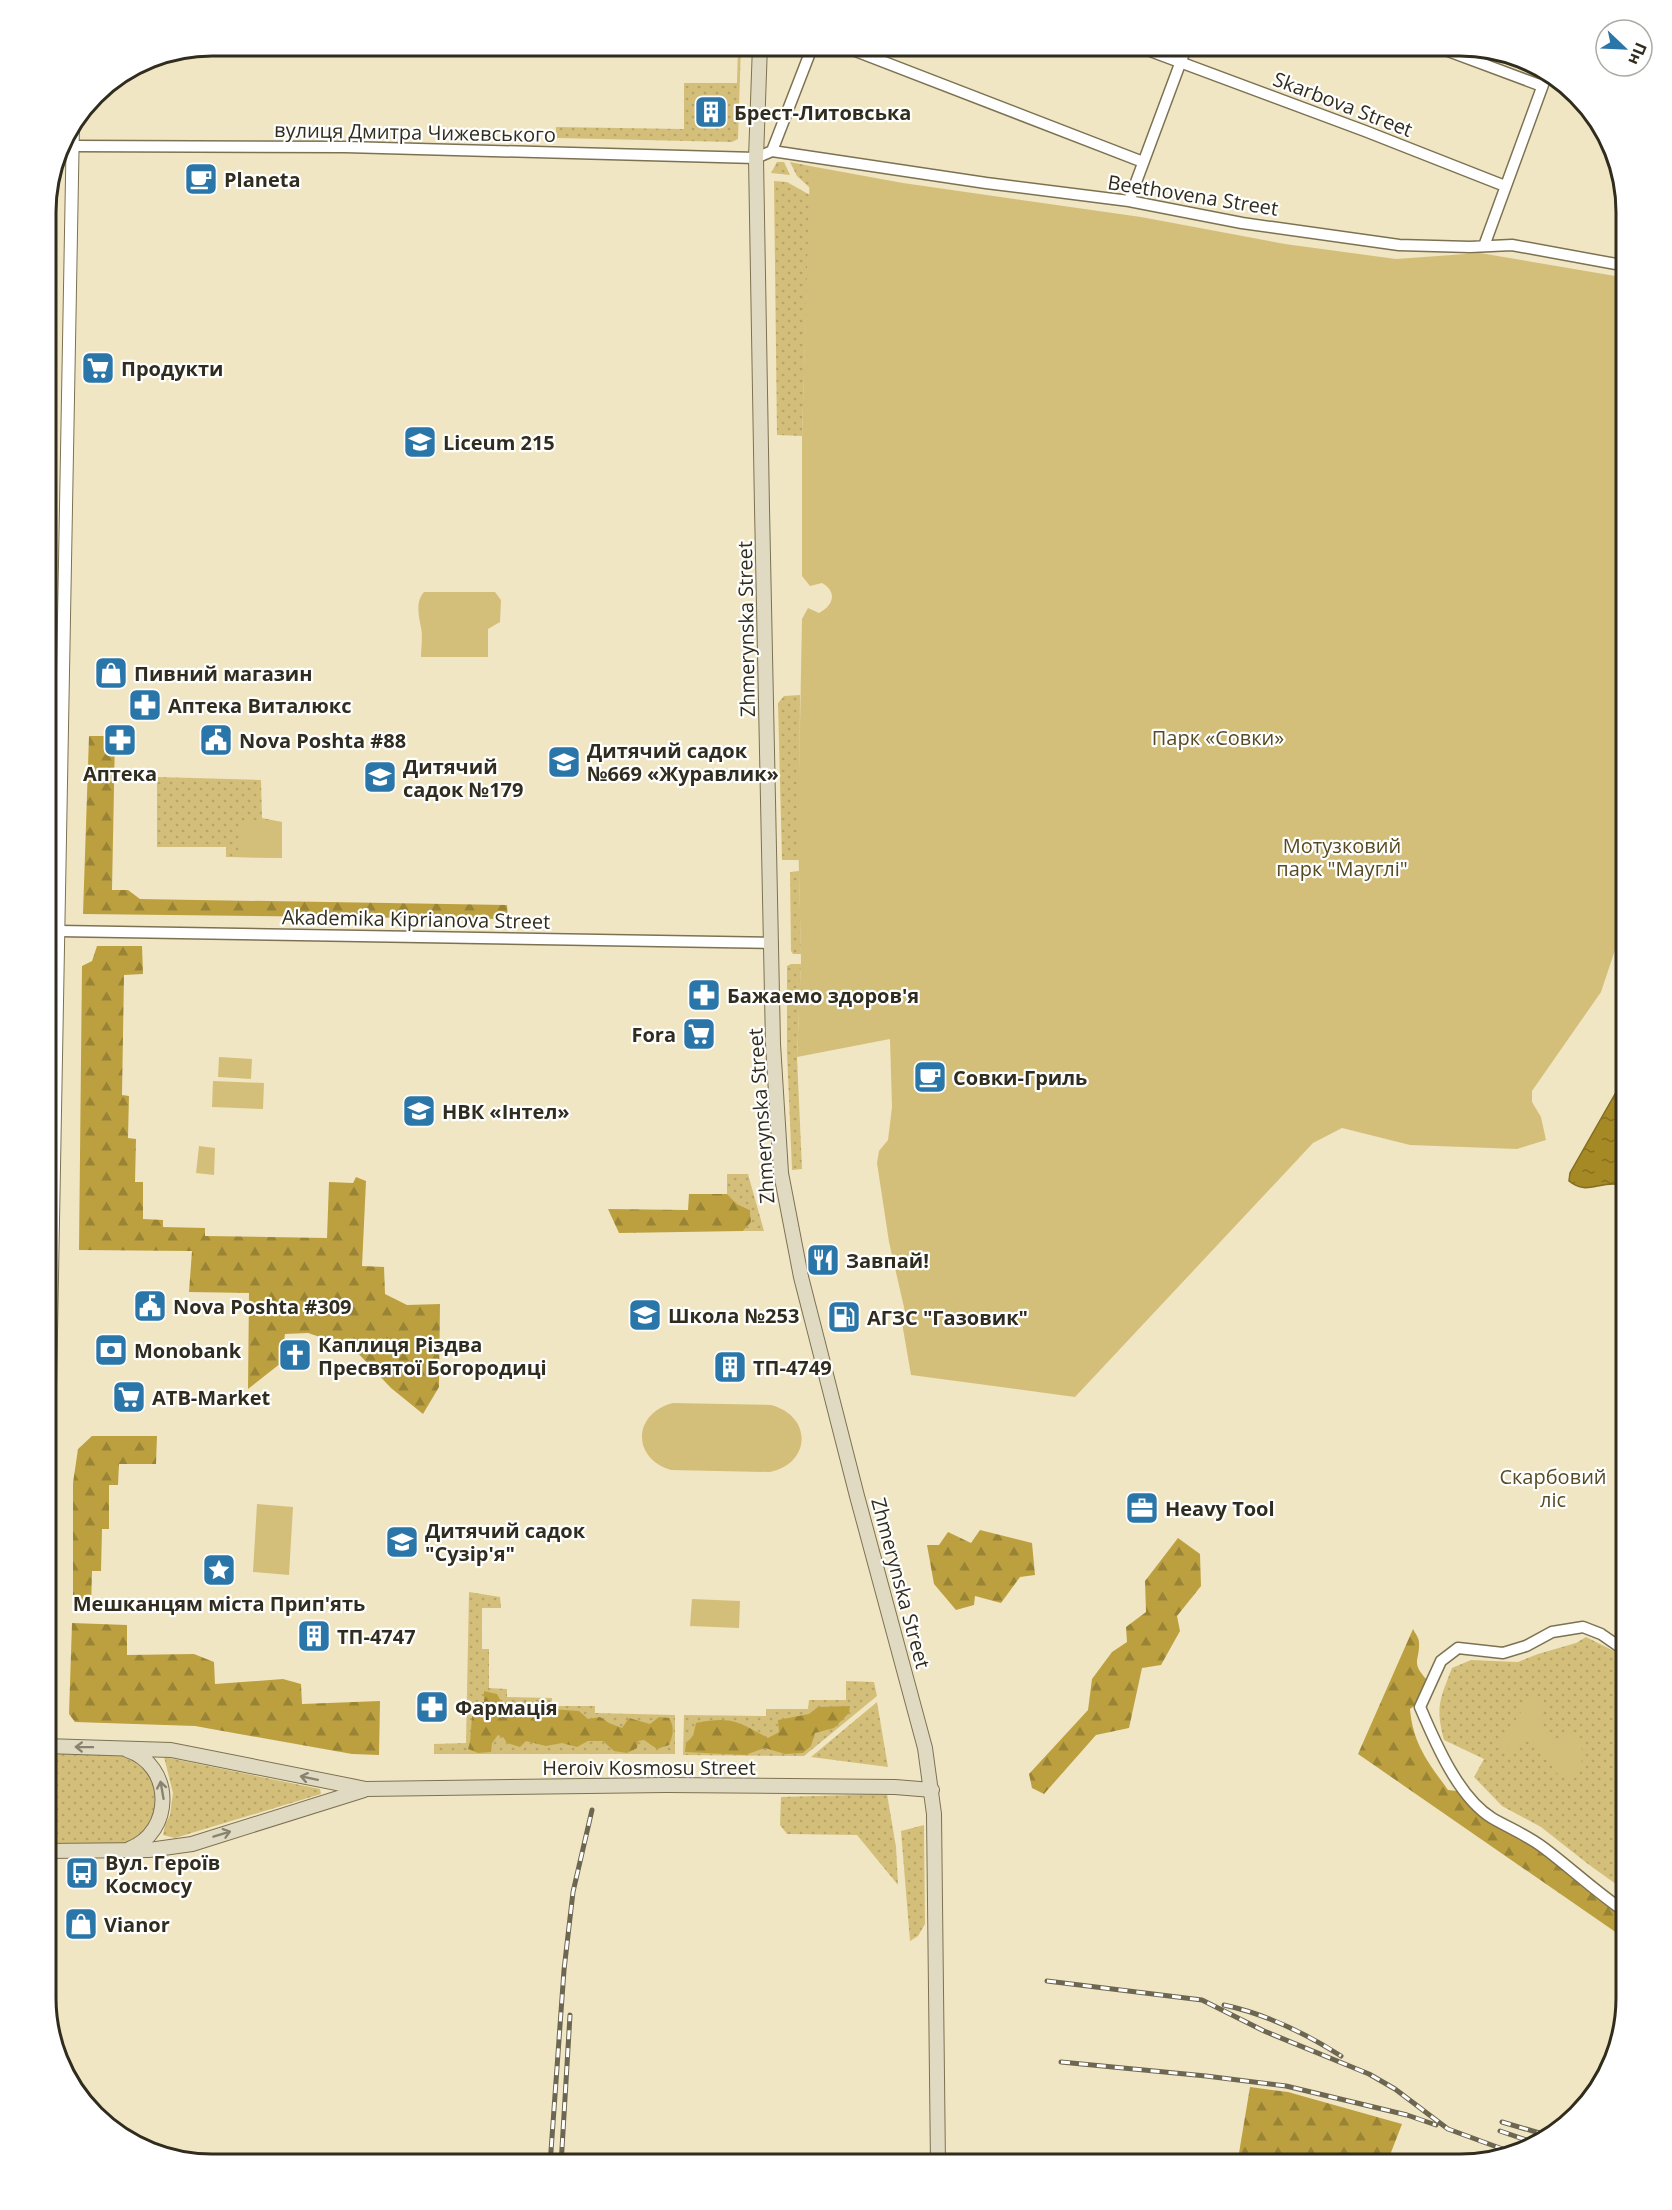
<svg xmlns="http://www.w3.org/2000/svg" width="1672" height="2210" font-family="'Open Sans',sans-serif">
<style>
.grass{fill:url(#grass-dots)}
.forest{fill:url(#forest-firs)}
.green{fill:#d4bf7a}
.water{fill:url(#water-ripples);stroke:#826d22;stroke-width:1.5}
.lines{fill:none;stroke-linecap:round;stroke-linejoin:round}
.minor-casing{stroke:#7c7252;stroke-width:13}
.tertiary-casing{stroke:#7c7252;stroke-width:14}
.secondary-casing{stroke:#7c7252;stroke-width:16}
.minor{stroke:#fff;stroke-width:10}
.tertiary{stroke:#fff;stroke-width:12}
.secondary{stroke:#e1dac3;stroke-width:14}
.rail-casing{stroke:#6d6752;stroke-width:5}
.rail{stroke:#fff;stroke-width:3;stroke-dasharray:9;stroke-linecap:butt}
.oneway{stroke:#888370}
.labels{text-anchor:middle;dominant-baseline:central;stroke-width:4.5;stroke-linejoin:round;paint-order:stroke}
.street-label{font-size:20px;fill:#302c1e;stroke:#fff}
.poi-label{font-size:20px;font-weight:bold;fill:#302c1e;stroke:#fff;text-anchor:start}
.park-label{font-size:20px;fill:#574b23;stroke:#fff}
.rim{fill:none;stroke:#302c1e;stroke-width:3}
</style>
<defs>
<pattern id="grass-dots" width="8" height="8" patternUnits="userSpaceOnUse" patternTransform="scale(1.5)"><rect width="8" height="8" fill="#d4bf7a"/><path d="M2 2h.1M6 6h.1" fill="none" stroke="#b6a469" stroke-width="1.8" stroke-linecap="round"/></pattern>
<pattern id="forest-firs" width="22" height="20" patternUnits="userSpaceOnUse" patternTransform="scale(1.5)"><rect width="22" height="20" fill="#bca040"/><path d="M5 1l3.5 6h-7zM16 11l3.5 6h-7z" fill="#998335"/></pattern>
<pattern id="water-ripples" width="26" height="14" patternUnits="userSpaceOnUse" patternTransform="scale(1.5)"><rect width="26" height="14" fill="#a58924"/><path d="M2 4q2-2 4 0t4 0M15 11q2-2 4 0t4 0" fill="none" stroke="#87701f"/></pattern>
</defs>
<rect width="100%" height="100%" fill="#f1e6c3"/>
<path class="grass" d="M738,45H741L738,139L732,142L556,138V127L684,129V83H737Z
M777,162H784L790,175L771,173Z
M790,162L810,166V188L797,176Z
M774,181L787,182L810,195L802,436L777,435Z
M800,695L799,860H782L778,703L784,696Z
M157,777L261,780L262,818L282,822V858L226,857V847H157Z
M799,871L801,954H793L791,951L790,872Z
M791,964H801L797,1057L802,1169L792,1170L787,1052V966Z
M727,1174H748L764,1231H743L751,1222L750,1210L737,1204L727,1194Z
M469,1592L500,1597L501,1608H482V1649H489V1688L507,1689V1697L552,1698V1706H595V1713L675,1715V1754H434V1744L466,1743Z
M1586,1637L1622,1655L1627,1661V1892L1588,1864L1541,1827L1502,1806L1474,1777L1484,1759L1444,1740C1435,1707 1440,1699 1452,1668L1471,1660L1518,1662L1538,1654L1576,1643Z
M846,1681L874,1682L877,1696L804,1756L683,1755L684,1715L766,1716V1709H808L809,1700H846Z
M877,1702L888,1767L811,1757Z
M123,1752C135,1758 152,1769 156,1783C164,1808 146,1843 119,1846C99,1849 66,1844 45,1844V1754Z
M164,1757L320,1789L321,1794L175,1838L163,1835L165,1825L170,1815L173,1793Z
M887,1794L896,1847L898,1885L857,1835L787,1834L780,1825L781,1797Z
M924,1825L925,1924L918,1936L910,1941L901,1831Z"/>
<path class="forest" d="M89,736H115L112,890H128L140,899L507,905L508,919L83,914Z
M97,946H142L143,974L124,975L122,1095L129,1096L128,1138L136,1139L135,1182H143V1219L163,1220V1227L205,1228V1236L327,1238L329,1182L353,1183L356,1177L366,1181L362,1266L384,1267L385,1294L407,1305L440,1304L439,1387L423,1414L391,1388L353,1348L308,1333L285,1334L281,1363L248,1389L249,1293L189,1292L192,1251L79,1250L82,966L92,961Z
M689,1194H727L737,1204L750,1210L751,1222L743,1231L619,1233L608,1209L688,1210Z
M92,1436H157L156,1464H119L118,1485H109V1529H102L101,1571H92L91,1609L73,1612V1483L78,1449Z
M980,1530L1032,1543L1035,1575L1020,1577L1001,1603L975,1596L974,1605L956,1610L934,1584L927,1545H939L948,1532L971,1543Z
M1178,1538L1200,1554L1201,1586L1177,1616L1180,1631L1161,1665L1142,1668L1129,1728L1096,1735L1044,1794L1032,1788L1029,1774L1088,1710L1092,1679L1112,1652L1127,1642L1126,1627L1146,1612L1145,1581Z
M72,1623L127,1625V1655L194,1654L214,1662L215,1684L283,1679L301,1684L302,1704L380,1701L379,1755L352,1754L195,1726L75,1722L69,1714Z
M1413,1629C1415,1633 1419,1638 1419,1642C1420,1662 1410,1661 1427,1680L1417,1704L1410,1709C1413,1744 1428,1762 1448,1790L1466,1792L1599,1900L1627,1918V1940L1358,1754Z
M484,1691L497,1694L502,1703L538,1702L551,1709L579,1711L588,1719L600,1717L609,1723L622,1728L629,1718L650,1724L659,1717L669,1718C675,1728 673,1735 669,1745L657,1749L644,1740L638,1741L637,1748L627,1753L614,1751L603,1741H588L577,1747L562,1743L546,1746L526,1741L520,1747L507,1743L503,1737L498,1735L492,1743L491,1752L478,1753L468,1749L470,1742L473,1704L484,1702Z
M850,1706L849,1713L834,1728L815,1733L811,1746L803,1753L785,1754L765,1748L745,1755L685,1752L686,1743L693,1736L696,1723C732,1716 738,1722 768,1738L779,1732L778,1720L809,1714L818,1707Z
M1250,2087L1288,2092L1402,2124L1390,2155L1376,2165H1237Z"/>
<path class="green" d="M810,166L903,183L1141,217L1285,244L1396,259L1480,253L1627,278V914L1601,992L1532,1091V1102L1541,1117L1546,1140L1517,1149L1410,1145L1342,1128L1313,1143L1075,1397L911,1375L901,1317L906,1316L889,1242L877,1163L879,1151L888,1140L892,1107L890,1039L797,1057L801,961L798,830L802,619L808,608L819,613C833,606 838,592 822,583L810,586L802,576V436Z
M424,592H495L501,600L500,622L488,629V657H421C421,648 423,636 421,628C419,616 415,602 424,592Z
M240,820L282,822V858L238,857Z
M219,1057L252,1059L251,1079L218,1077Z
M213,1081L264,1083L263,1109L212,1107Z
M199,1146L215,1148L214,1175L196,1173Z
M673,1403L771,1405C813,1416 811,1464 770,1472L671,1470C631,1458 633,1413 673,1403Z
M257,1504L293,1507L289,1575L253,1572Z
M692,1599L740,1601L739,1628L690,1626Z
M1532,1696L1544,1701C1538,1722 1541,1735 1560,1748L1565,1728C1568,1731 1574,1734 1577,1737C1587,1752 1581,1771 1571,1783L1554,1771L1545,1751L1526,1735L1513,1751L1497,1747Z"/>
<path class="water" d="M1627,1073V1190C1623,1188 1618,1184 1613,1184C1595,1184 1585,1194 1569,1181L1570,1173Z"/>
<g class="lines">
<defs>
<path id="minor" d="M840,45L1143,162
M1134,45L1365,131L1505,186
M1432,45L1542,86
M73,146L345,147L756,158L772,151L986,183L1129,201L1242,223L1399,245L1470,247L1512,245L1627,266
M772,151L813,45
M1129,201L1187,45
M1484,246L1548,71
M59,931L772,943
M1627,1913C1597,1893 1572,1869 1544,1848C1527,1835 1509,1828 1492,1818C1458,1797 1435,1742 1420,1707L1441,1661L1458,1648L1503,1653L1526,1646L1552,1632L1583,1627L1601,1634L1627,1652
M48,2008L50,1851"/>
<path id="tertiary" d="M45,1661L73,123"/>
<path id="secondary" d="M760,45L756,158L762,508L773,1044L781,1173L801,1277L857,1496L925,1748L934,1814L938,2165
M45,1746L171,1750L366,1789L666,1785L895,1787L932,1790
M127,1750C174,1765 174,1832 129,1849
M45,1851L149,1850L192,1844L364,1790"/>
</defs>
<use href="#minor" class="minor-casing"/>
<use href="#tertiary" class="tertiary-casing"/>
<use href="#secondary" class="secondary-casing"/>
<use href="#minor" class="minor"/>
<use href="#tertiary" class="tertiary"/>
<use href="#secondary" class="secondary"/>
<defs>
<path id="rail" d="M1047,1981L1202,2000L1264,2031L1369,2074L1395,2089L1448,2129L1508,2151
M1224,2005C1266,2014 1305,2033 1341,2056
M1061,2062L1206,2076L1286,2086L1407,2115L1436,2125
M1502,2122L1553,2137
M1500,2131L1535,2143
M550,2165L564,1970L573,1892L592,1810
M561,2165L570,2015"/>
</defs>
<use href="#rail" class="rail-casing"/>
<use href="#rail" class="rail"/>
</g>
<defs><path id="oneway-shaft" d="M-6 0H5M1.5-3L5.5 0L1.5 3" fill="none" stroke-width="1.6" stroke-linecap="round" stroke-linejoin="round" transform="scale(1.5)"/></defs>
<g class="oneway">
<use href="#oneway-shaft" transform="translate(84 1747) rotate(-179)"/>
<use href="#oneway-shaft" transform="translate(309 1778) rotate(-168)"/>
<use href="#oneway-shaft" transform="translate(162 1790) rotate(-100)"/>
<use href="#oneway-shaft" transform="translate(222 1834) rotate(-17)"/>
</g>
<defs>
<symbol id="building-square" viewBox="-11 -11 22 22"><rect x="-9" y="-9" width="18" height="18" rx="4" fill="#2b76a9" stroke="#fff"/><path d="M-4-6H4V6H1V3H-1V6H-4ZM-2.5-4.3h1.7v1.8h-1.7ZM.8-4.3h1.7v1.8H.8ZM-2.5-1h1.7V.8h-1.7ZM.8-1h1.7V.8H.8Z" fill="#fff"/></symbol>
<symbol id="cafe-square" viewBox="-11 -11 22 22"><rect x="-9" y="-9" width="18" height="18" rx="4" fill="#2b76a9" stroke="#fff"/><path d="M-5.5-4.5H6V0H3Q3 3.5 0 3.5H-2.5Q-5.5 3.5-5.5 0ZM3-3.2v2h1.7v-2ZM-6 4.5H4V6H-6Z" fill="#fff"/></symbol>
<symbol id="supermarket-square" viewBox="-11 -11 22 22"><rect x="-9" y="-9" width="18" height="18" rx="4" fill="#2b76a9" stroke="#fff"/><path d="M-6-5.5h2.5l.6 2H6L4.5 2H-2.5L-4.4-4H-6ZM-1.5 3.2a1.3 1.3 0 1 0 .1 0ZM3 3.2a1.3 1.3 0 1 0 .1 0Z" fill="#fff"/></symbol>
<symbol id="school-square" viewBox="-11 -11 22 22"><rect x="-9" y="-9" width="18" height="18" rx="4" fill="#2b76a9" stroke="#fff"/><path d="M0-5L7-2L0 1L-7-2ZM-4 1L0 2.5L4 1V4Q0 6-4 4Z" fill="#fff"/></symbol>
<symbol id="shop-square" viewBox="-11 -11 22 22"><rect x="-9" y="-9" width="18" height="18" rx="4" fill="#2b76a9" stroke="#fff"/><path d="M-5-2.5h2.3a2.7 3.5 0 0 1 5.4 0H5L5.5 6h-11ZM-1.5-2.5h3a1.5 2.3 0 0 0-3 0Z" fill="#fff"/></symbol>
<symbol id="pharmacy-square" viewBox="-11 -11 22 22"><rect x="-9" y="-9" width="18" height="18" rx="4" fill="#2b76a9" stroke="#fff"/><path d="M-2-6h4v4h4v4h-4v4h-4v-4h-4v-4h4Z" fill="#fff"/></symbol>
<symbol id="civic-square" viewBox="-11 -11 22 22"><rect x="-9" y="-9" width="18" height="18" rx="4" fill="#2b76a9" stroke="#fff"/><path d="M-.6-6.5H3V-4.5H.6V-3L4-1V1h2V6H-6V1h2V-1L-.6-3ZM-1.2 2.5V6h2.4V2.5Z" fill="#fff"/></symbol>
<symbol id="restaurant-square" viewBox="-11 -11 22 22"><rect x="-9" y="-9" width="18" height="18" rx="4" fill="#2b76a9" stroke="#fff"/><path d="M-5-6h1v4h1v-4h1v4h1v-4h1v5L-1.5 .5V6h-2V.5L-5-1ZM5-6V6H3V1.5H1.5Q1.5-4 5-6Z" fill="#fff"/></symbol>
<symbol id="fuel-square" viewBox="-11 -11 22 22"><rect x="-9" y="-9" width="18" height="18" rx="4" fill="#2b76a9" stroke="#fff"/><path d="M-5.5-6h7V0h2V4h1.3V-2.5L3-4.5l.8-.8L6-3V5H2.5V1h-1V6h-7ZM-4.2-4.7v3.2H.2V-4.7Z" fill="#fff"/></symbol>
<symbol id="bank-square" viewBox="-11 -11 22 22"><rect x="-9" y="-9" width="18" height="18" rx="4" fill="#2b76a9" stroke="#fff"/><path d="M-6-4H6V4H-6ZM0-2.3a2.3 2.3 0 1 0 0 4.6a2.3 2.3 0 1 0 0-4.6Z" fill="#fff"/></symbol>
<symbol id="church-square" viewBox="-11 -11 22 22"><rect x="-9" y="-9" width="18" height="18" rx="4" fill="#2b76a9" stroke="#fff"/><path d="M-1.2-6h2.4v3.5h3.3v2.4h-3.3V6h-2.4V-.1h-3.3v-2.4h3.3Z" fill="#fff"/></symbol>
<symbol id="office-square" viewBox="-11 -11 22 22"><rect x="-9" y="-9" width="18" height="18" rx="4" fill="#2b76a9" stroke="#fff"/><path d="M-6-3h4V-5.5h4V-3h4V5H-6ZM-1-4.5V-3h2v-1.5ZM-6 0V1H6V0Z" fill="#fff"/></symbol>
<symbol id="sight-square" viewBox="-11 -11 22 22"><rect x="-9" y="-9" width="18" height="18" rx="4" fill="#2b76a9" stroke="#fff"/><path d="M0-6L1.8-2.2L6-1.7L2.9 1.2L3.7 5.4L0 3.3L-3.7 5.4L-2.9 1.2L-6-1.7L-1.8-2.2Z" fill="#fff"/></symbol>
<symbol id="bus-square" viewBox="-11 -11 22 22"><rect x="-9" y="-9" width="18" height="18" rx="4" fill="#2b76a9" stroke="#fff"/><path d="M-5-6H5V4H4V6H2V4H-2V6H-4V4H-5ZM-3.5-4V0h7V-4ZM-3.5 1.2v1.5H-2V1.2ZM2 1.2v1.5H3.5V1.2Z" fill="#fff"/></symbol>
</defs>
<g fill-rule="evenodd">
<use href="#building-square" x="692" y="93" width="38" height="38"/>
<use href="#cafe-square" x="182" y="160" width="38" height="38"/>
<use href="#supermarket-square" x="79" y="349" width="38" height="38"/>
<use href="#school-square" x="401" y="423" width="38" height="38"/>
<use href="#shop-square" x="92" y="654" width="38" height="38"/>
<use href="#pharmacy-square" x="126" y="686" width="38" height="38"/>
<use href="#pharmacy-square" x="101" y="721" width="38" height="38"/>
<use href="#civic-square" x="197" y="721" width="38" height="38"/>
<use href="#school-square" x="545" y="743" width="38" height="38"/>
<use href="#school-square" x="361" y="758" width="38" height="38"/>
<use href="#pharmacy-square" x="685" y="976" width="38" height="38"/>
<use href="#supermarket-square" x="680" y="1015" width="38" height="38"/>
<use href="#cafe-square" x="911" y="1058" width="38" height="38"/>
<use href="#school-square" x="400" y="1092" width="38" height="38"/>
<use href="#restaurant-square" x="804" y="1241" width="38" height="38"/>
<use href="#civic-square" x="131" y="1287" width="38" height="38"/>
<use href="#school-square" x="626" y="1296" width="38" height="38"/>
<use href="#fuel-square" x="825" y="1298" width="38" height="38"/>
<use href="#bank-square" x="92" y="1331" width="38" height="38"/>
<use href="#church-square" x="276" y="1336" width="38" height="38"/>
<use href="#building-square" x="711" y="1348" width="38" height="38"/>
<use href="#supermarket-square" x="110" y="1378" width="38" height="38"/>
<use href="#office-square" x="1123" y="1489" width="38" height="38"/>
<use href="#school-square" x="383" y="1523" width="38" height="38"/>
<use href="#sight-square" x="200" y="1551" width="38" height="38"/>
<use href="#building-square" x="295" y="1617" width="38" height="38"/>
<use href="#pharmacy-square" x="413" y="1688" width="38" height="38"/>
<use href="#bus-square" x="63" y="1854" width="38" height="38"/>
<use href="#shop-square" x="62" y="1905" width="38" height="38"/>
</g>
<g class="labels">
<g class="street-label">
<text transform="translate(1343 104) rotate(21)">Skarbova Street</text>
<text transform="translate(415 132) rotate(1)">вулиця Дмитра Чижевського</text>
<text transform="translate(1193 195) rotate(9)">Beethovena Street</text>
<text transform="translate(746 629) rotate(-91)">Zhmerynska Street</text>
<text transform="translate(416 919) rotate(1)">Akademika Kiprianova Street</text>
<text transform="translate(761 1116) rotate(-94)">Zhmerynska Street</text>
<text transform="translate(901 1583) rotate(75)">Zhmerynska Street</text>
<text x="649" y="1767">Heroiv Kosmosu Street</text>
</g>
<g class="poi-label">
<text x="734" y="112">Брест-Литовська</text>
<text x="224" y="179">Planeta</text>
<text x="121" y="368">Продукти</text>
<text x="443" y="442">Liceum 215</text>
<text x="134" y="673">Пивний магазин</text>
<text x="168" y="705">Аптека Виталюкс</text>
<text x="239" y="740">Nova Poshta #88</text>
<text x="587" y="750">Дитячий садок<tspan x="587" dy="23">№669 «Журавлик»</tspan></text>
<text x="403" y="766">Дитячий<tspan x="403" dy="23">садок №179</tspan></text>
<text x="120" y="773" text-anchor="middle">Аптека</text>
<text x="727" y="995">Бажаемо здоров'я</text>
<text x="676" y="1034" text-anchor="end">Fora</text>
<text x="953" y="1077">Совки-Гриль</text>
<text x="442" y="1111">НВК «Інтел»</text>
<text x="846" y="1260">Завпай!</text>
<text x="173" y="1306">Nova Poshta #309</text>
<text x="668" y="1315">Школа №253</text>
<text x="867" y="1317">АГЗС "Газовик"</text>
<text x="318" y="1344">Каплиця Різдва<tspan x="318" dy="23">Пресвятої Богородиці</tspan></text>
<text x="134" y="1350">Monobank</text>
<text x="753" y="1367">ТП-4749</text>
<text x="152" y="1397">ATB-Market</text>
<text x="1165" y="1508">Heavy Tool</text>
<text x="425" y="1530">Дитячий садок<tspan x="425" dy="23">"Сузір'я"</tspan></text>
<text x="219" y="1603" text-anchor="middle">Мешканцям міста Прип'ять</text>
<text x="337" y="1636">ТП-4747</text>
<text x="455" y="1707">Фармація</text>
<text x="105" y="1862">Вул. Героїв<tspan x="105" dy="23">Космосу</tspan></text>
<text x="104" y="1924">Vianor</text>
</g>
<g class="park-label">
<text x="1218" y="737">Парк «Совки»</text>
<text x="1342" y="845">Мотузковий<tspan x="1342" dy="23">парк "Мауглі"</tspan></text>
<text x="1553" y="1476">Скарбовий<tspan x="1553" dy="23">ліс</tspan></text>
</g>
</g>
<path d="M0 0H1672V2210H0ZM212 56H1460A156 156 0 0 1 1616 212V1998A156 156 0 0 1 1460 2154H212A156 156 0 0 1 56 1998V212A156 156 0 0 1 212 56Z" fill="#fff" fill-rule="evenodd"/>
<path class="rim" d="M212 56H1460A156 156 0 0 1 1616 212V1998A156 156 0 0 1 1460 2154H212A156 156 0 0 1 56 1998V212A156 156 0 0 1 212 56Z"/>
<g transform="translate(1624 48) rotate(113)"><circle r="28" fill="#ffffff" stroke="#acaba5" stroke-width="1.5"/>
<path d="M0-4.5L10 22L0 15L-10 22Z" fill="#2b76a9"/>
<text y="-9" font-size="16" font-weight="bold" text-anchor="middle" fill="#302c1e">Пн</text>
</g>
</svg>
